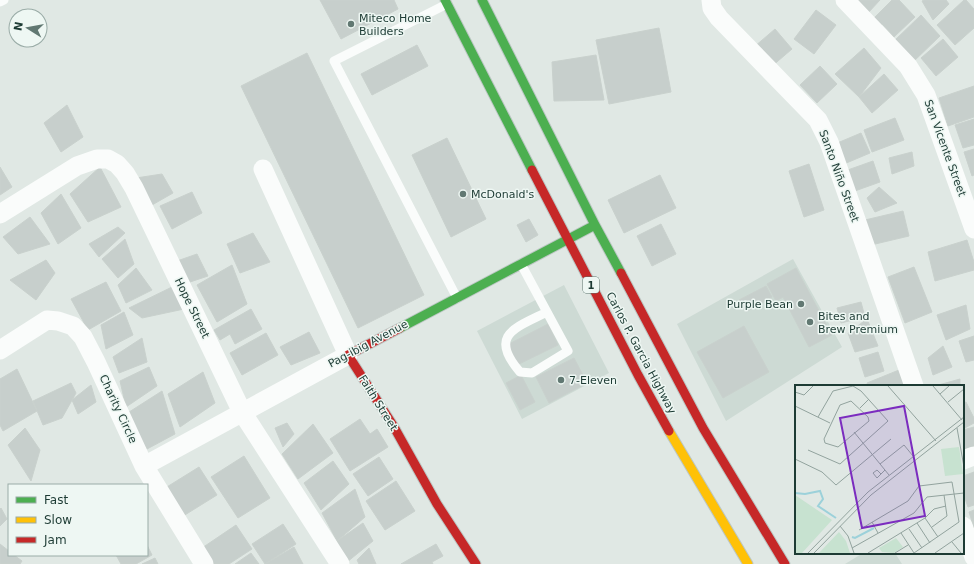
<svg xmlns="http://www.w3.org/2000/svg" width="974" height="564" font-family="'DejaVu Sans',sans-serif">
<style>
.built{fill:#cddad4}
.building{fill:#c7cfcc;stroke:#c9d1cd}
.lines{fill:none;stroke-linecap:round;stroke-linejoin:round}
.fast-casing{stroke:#bcc7c4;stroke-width:11}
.slow-casing{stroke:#bcc7c4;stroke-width:11}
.jam-casing{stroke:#bcc7c4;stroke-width:11}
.lane{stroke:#fafcfb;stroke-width:9}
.street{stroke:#fafcfb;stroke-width:19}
.fast{stroke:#4caf50;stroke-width:9}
.slow{stroke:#ffc107;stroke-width:9}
.jam{stroke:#c62828;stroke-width:9}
.poi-dot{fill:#617872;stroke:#eef7f3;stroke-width:1.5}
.labels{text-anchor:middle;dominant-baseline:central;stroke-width:3;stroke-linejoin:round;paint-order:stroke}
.shield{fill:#eef7f3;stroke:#5c736d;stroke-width:1}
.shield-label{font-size:10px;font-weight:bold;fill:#1d3b34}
.poi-label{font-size:11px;fill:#1d3b34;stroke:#eef7f3;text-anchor:start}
.street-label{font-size:11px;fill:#1d3b34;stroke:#eef7f3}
.inset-river{fill:none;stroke:#9cd1da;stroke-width:2}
.inset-road{fill:none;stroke:#92a39e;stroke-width:1}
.view{fill:#7b2cbf;fill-opacity:0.15;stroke:#7b2cbf;stroke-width:2}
.inset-edge{fill:none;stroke:#1d3b34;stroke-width:2}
</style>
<rect width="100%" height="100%" fill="#e0e8e4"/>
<path class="built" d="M793,259L842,347L726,421L677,324Z
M564,285L609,373L522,419L477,331Z
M863,553H895L902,564H845Z"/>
<path class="building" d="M320,0H394L398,9L341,39Z
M855,0H880L868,13Z
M892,0H899L915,17L894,37L882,24L876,30L869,23Z
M924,0H946L949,4L933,20L922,1Z
M964,0H966L974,9V28L955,45L937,25Z
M816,10L836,25L814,54L794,39Z
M921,15L940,36L912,63L893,42Z
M659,28L671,92L609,104L596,40Z
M775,29L792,49L771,67L754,47Z
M943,39L958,57L936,76L921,58Z
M417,45L428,66L372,95L361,74Z
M864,48L881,68L859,97L835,74Z
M307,53L424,295L358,328L241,86Z
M596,55L604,100L554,101L552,62Z
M820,66L837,84L817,103L800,85Z
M884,74L898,90L872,113L859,97Z
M974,86V117L948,126L939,98Z
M67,105L83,137L61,152L44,123Z
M895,118L904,140L872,152L864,130Z
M974,119V145L963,148L955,125Z
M861,133L870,153L844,164L835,144Z
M447,138L486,219L451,237L412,155Z
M974,149V175L972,176L964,152Z
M912,152L914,166L892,174L889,158Z
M873,161L880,182L852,192L845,171Z
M809,164L824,210L804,217L789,171Z
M0,167L12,187L0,195Z
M100,167L121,207L88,222L70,194Z
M162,174L173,193L152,205L136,178Z
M660,175L676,208L624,233L608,200Z
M879,187L897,203L875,212L867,198Z
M192,192L202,213L172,229L160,206Z
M61,194L81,228L58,244L41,213Z
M903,211L909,236L871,245L865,220Z
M30,217L50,244L18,254L3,237Z
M529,219L538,235L526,242L517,225Z
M661,224L676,254L652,266L637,236Z
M118,227L125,233L99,257L89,244Z
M253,233L270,262L240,273L227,244Z
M125,239L134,264L118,278L102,259Z
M967,240L974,262V270L935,281L928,252Z
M197,254L208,276L187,283L177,261Z
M46,260L55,273L36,300L10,280Z
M232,265L247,304L217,322L197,285Z
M914,267L932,312L905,323L888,277Z
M136,268L152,290L126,303L118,285Z
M796,268L832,335L809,347L783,297L776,301L767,284Z
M106,282L121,311L88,330L71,299Z
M766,286L772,297L746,312L739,300Z
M172,287L184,309L142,318L129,308Z
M861,302L865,317L841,323L837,308Z
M966,305L970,329L946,340L937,315Z
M251,309L262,329L235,344L230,334L220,340L214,330Z
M124,312L133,335L106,349L101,325Z
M867,319L878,346L855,352L848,333Z
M548,324L558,345L517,365L507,345Z
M744,326L769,372L723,398L697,352Z
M309,332L320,353L291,365L280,347Z
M266,333L278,355L242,375L230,353Z
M974,336V360L966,362L959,341Z
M142,338L147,362L119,373L113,357Z
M943,346L952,367L933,375L928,358Z
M878,352L884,371L865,377L859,358Z
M574,358L587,383L549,403L536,377Z
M149,367L157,386L126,407L120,381Z
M17,369L37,411L3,431L0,425V379Z
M899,370L905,386H868L867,383Z
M203,372L215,403L180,427L168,394Z
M521,375L535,402L520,410L506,383Z
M960,379V386H935Z
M71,383L76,393L62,418L43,425L33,401Z
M91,385L96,402L78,414L72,400Z
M162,391L175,434L147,449L126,414Z
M966,402L974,418V423L963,429V403Z
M360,419L370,434L377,429L388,447L350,471L330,439Z
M287,423L294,434L283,447L275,428Z
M313,424L333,453L298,479L282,454Z
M974,427V451L963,453V430Z
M25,428L40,450L31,481L8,445Z
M244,456L270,498L238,518L211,477Z
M379,457L393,479L368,496L353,474Z
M333,461L349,484L321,510L304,483Z
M199,467L217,495L180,518L162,490Z
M974,472V505L968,507L963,493V476Z
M396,481L415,511L385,530L366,501Z
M355,489L365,517L337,541L322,513Z
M1,508L7,519L0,526V509Z
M974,510V528L969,512Z
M363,523L373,541L347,562L337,541Z
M283,524L296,544L265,564L252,544Z
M236,525L252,549L229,564H212L202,548Z
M0,544L9,551V555H14L22,561L20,564H0Z
M436,544L443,556L432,562L433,564H401Z
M147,545L152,555L136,564H121L116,555H147Z
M294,547L303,564H265Z
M369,548L376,564H359L357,560Z
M251,553L259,564H235Z
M155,558L158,564H142Z"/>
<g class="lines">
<defs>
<path id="fast" d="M445,0L532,170
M482,0L595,225L621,273
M400,328L595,225"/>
<path id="slow" d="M669,431L748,564"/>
<path id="jam" d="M532,170L638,375L669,431
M621,273L703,428L785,564
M400,328L348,355L394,427L437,504L476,564"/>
</defs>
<use href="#fast" class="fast-casing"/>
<use href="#slow" class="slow-casing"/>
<use href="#jam" class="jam-casing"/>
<path class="lane" d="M0,2L4,0
M447,4L334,61L457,298
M521,264L568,351L532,373L520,372C488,335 515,328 547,312"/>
<path class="street" d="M711,0L712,8L719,18L818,120L829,142L914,386
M845,0L908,66L926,95L974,229
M0,214L77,166L97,159H108L117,164L125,173L134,188L242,412L340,564
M0,350L47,320L58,321L73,326L83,337L96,362L144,466L204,564
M963,460L974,456
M144,466L348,355L263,169
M963,526L974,557"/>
<use href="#fast" class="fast"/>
<use href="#slow" class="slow"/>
<use href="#jam" class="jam"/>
</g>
<g class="poi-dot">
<circle cx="351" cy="24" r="4"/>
<circle cx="463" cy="194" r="4"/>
<circle cx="801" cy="304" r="4"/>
<circle cx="810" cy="322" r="4"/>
<circle cx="561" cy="380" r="4"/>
</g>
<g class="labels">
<rect class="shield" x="583" y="277" width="16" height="16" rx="3"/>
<g class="shield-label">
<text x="591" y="285">1</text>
</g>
<g class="poi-label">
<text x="359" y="18">Miteco Home<tspan x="359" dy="13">Builders</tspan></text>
<text x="471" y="194">McDonald's</text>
<text x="793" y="304" text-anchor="end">Purple Bean</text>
<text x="818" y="316">Bites and<tspan x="818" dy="13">Brew Premium</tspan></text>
<text x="569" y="380">7-Eleven</text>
</g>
<g class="street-label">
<text transform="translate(945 148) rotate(70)">San Vicente Street</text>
<text transform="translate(839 176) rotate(70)">Santo Niño Street</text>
<text transform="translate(192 308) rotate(64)">Hope Street</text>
<text transform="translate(368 344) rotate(-28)">Pag-ibig Avenue</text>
<text transform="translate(641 353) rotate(62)">Carlos P. Garcia Highway</text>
<text transform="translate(378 403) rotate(58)">Faith Street</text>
<text transform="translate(118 409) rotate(65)">Charity Circle</text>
</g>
</g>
<g transform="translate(795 385)">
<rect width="169" height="169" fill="#e0e8e4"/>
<path d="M164,62L168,89L150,91L146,64ZM0,110L37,135L7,168H0ZM44,147L51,156L55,168H24ZM101,153L108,162L99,168L87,167L84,163Z" fill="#c7e2d0"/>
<path class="inset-river" d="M0,108L10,109L25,106L28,114L23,121L41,133M57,152L60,153L79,143"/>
<path class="inset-road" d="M93,1L141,56M138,1L167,35M0,7L9,10L18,1M145,9L154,1M56,16L73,32L74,36L43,62L30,58L29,54L45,20ZM153,17L169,4M0,21L35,38M65,23L74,14M162,43L169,82M59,47L94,90M13,65L45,79L93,36L66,6L58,1L38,6L23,32M0,74L27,87L41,100L96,54M85,79L109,60L118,71M86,89L82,85L78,88L82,93L90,85M130,133L143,152M77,137L83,148M122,138L135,158M45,141L53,151L59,168M137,142L152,131L149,110M114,144L127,163M64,145L113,116L124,101L157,97L164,137L119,168M106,148L119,168M157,157L166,168M57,163L119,128L132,112L169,108M13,168L73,107L169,32M19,168L76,110L169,37M73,168L130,133L139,124L151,121M100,168L113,160M140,168L169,148"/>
<path class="view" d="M109,21L130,131L67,143L45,33Z"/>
<rect width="169" height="169" class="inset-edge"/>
</g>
<rect x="8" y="484" width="140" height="72" fill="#eef7f3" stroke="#9aaca7"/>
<rect x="16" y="497" width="20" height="6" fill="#4caf50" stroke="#9aaca7"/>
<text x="44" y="504" font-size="12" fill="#1d3b34">Fast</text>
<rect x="16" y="517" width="20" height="6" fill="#ffc107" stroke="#9aaca7"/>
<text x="44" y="524" font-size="12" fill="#1d3b34">Slow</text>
<rect x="16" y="537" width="20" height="6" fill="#c62828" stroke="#9aaca7"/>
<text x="44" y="544" font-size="12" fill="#1d3b34">Jam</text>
<g transform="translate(28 28) rotate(281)"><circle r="19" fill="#eef7f3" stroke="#9aaca7"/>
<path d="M0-3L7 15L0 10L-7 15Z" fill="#617872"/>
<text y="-6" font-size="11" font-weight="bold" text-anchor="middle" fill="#1d3b34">N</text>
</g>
</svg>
